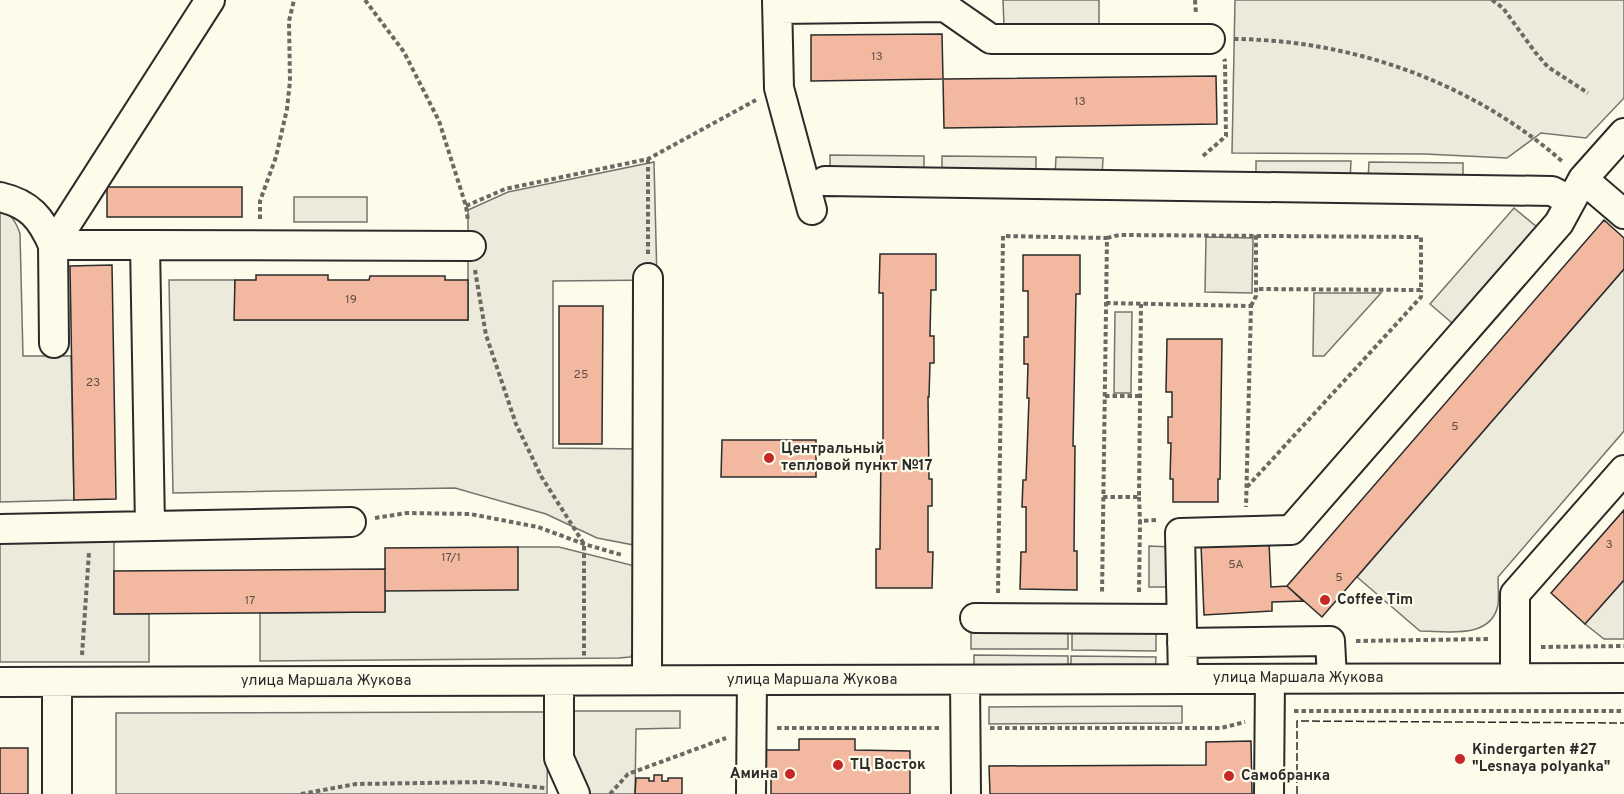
<svg xmlns="http://www.w3.org/2000/svg" width="1624" height="794" font-family="Overpass,sans-serif">
<style>
.green{fill:#ecebdb;stroke:#74746e;stroke-width:1.5}
.parking{fill:#eceadb;stroke:#74746e;stroke-width:1.5}
.building{fill:#f2b8a0;stroke:#2b2b2b;stroke-width:1.5}
.lines{fill:none;stroke-linecap:round;stroke-linejoin:round}
.minor-casing{stroke:#2b2b2b;stroke-width:32}
.path{stroke:#6a6964;stroke-width:4;stroke-dasharray:4.5 3;stroke-linecap:butt}
.minor{stroke:#fdfbea;stroke-width:28}
.fence{stroke:#2b2b2b;stroke-width:1.5;stroke-dasharray:8 3;stroke-linecap:butt}
.poi-dot{fill:#c62828;stroke:#fdfbea;stroke-width:2}
.labels{text-anchor:middle;dominant-baseline:central;stroke-width:4.5;stroke-linejoin:round;paint-order:stroke}
.number-label{font-size:12px;fill:#5d4e48}
.poi-label{font-size:15px;font-weight:bold;fill:#2b2b2b;stroke:#fdfbea;text-anchor:start}
.street-label{font-size:15px;fill:#2b2b2b;stroke:#fdfbea}
</style>
<rect width="100%" height="100%" fill="#fdfbea"/>
<path class="green" d="M1003,0H1099V25L1004,26Z
M1235,0H1624V98L1586,138L1541,133L1507,158L1425,154L1232,153Z
M654,162L657,280L553,281V448L640,449L639,546L597,538L546,514L455,488L173,493L169,280H235V320H468V210L508,192Z
M294,197H367V222H294Z
M1514,208L1543,232L1459,329L1430,304Z
M0,209C11,215 16,221 20,234L23,356H71L74,500L0,502Z
M1206,237L1253,238L1252,293L1205,292Z
M1624,269V431L1498,577C1498,586 1499,596 1498,605C1491,640 1446,631 1420,631L1357,577Z
M1314,293H1381L1324,356H1313Z
M1115,312H1132L1131,393H1114Z
M114,538V614H149V662H0V539Z
M518,547H559L639,567L638,649L630,657L619,658L260,661V613L385,612V591Z
M1624,580V639H1604L1585,624Z
M1182,706V723L989,724V707Z
M571,711H680V728L636,729L635,794H583L570,766Z
M548,712L547,794H116V713Z"/>
<path class="parking" d="M830,155L924,156V176L830,174Z
M942,156L1036,157V176H942Z
M1056,157L1103,158L1102,178L1055,177Z
M1256,161H1351L1350,181L1256,180Z
M1369,162L1463,163V182L1368,181Z
M1149,546L1172,547L1171,587H1149Z
M971,631H1068V649H971Z
M1072,631L1156,633V651L1072,650Z
M974,655L1068,656V674L974,673Z
M1071,656L1156,657L1155,675L1071,674Z"/>
<path class="building" d="M942,34L943,79L811,81V35Z
M1216,76L1217,124L944,128L943,79Z
M107,187H242V217H107Z
M1604,220L1624,238V269L1322,617L1287,586Z
M880,254H936V290H931L930,336H934V363H930L929,397H928L929,479H932V506H928V552H933L932,588H876V549H880L881,444H883V293H879Z
M1023,255H1080V294H1076L1073,446H1075L1074,551H1077V590L1020,589L1021,552H1026V507H1022L1023,480H1026L1029,398H1027L1028,364H1024V337H1028V291H1023Z
M112,265L116,499L74,500L70,266Z
M256,275H328V280H369L370,276H445V280H468V320H234L235,280H256Z
M559,306H603L602,444H559Z
M1167,339H1222L1220,479H1218V502H1173V479H1170L1171,443H1168V417H1172V392H1166Z
M722,440H816V477H721Z
M1624,510V580L1585,624L1551,593Z
M1269,542L1271,587L1287,586L1303,601L1272,602V611L1204,615L1201,545Z
M518,547V590L385,591V548Z
M385,569V612L114,614V571Z
M799,739H855V750L910,751V794H771V774H766V750H799Z
M1251,741L1252,794H990L989,766L1206,765V742Z
M0,748H28V794H0Z
M654,775H662V781H668V778H682V794H635L636,778H649V781H654Z"/>
<g class="lines">
<defs>
<path id="minor" d="M777,0L779,88L812,210
M778,9L945,7L991,39H1210
M1624,133L1583,179L1624,214
M825,181L1552,191L1571,201
M0,197C30,204 41,218 53,245H145
M54,343L53,245L210,0
M150,526L145,245L471,246
M0,529L351,522
M975,618L1181,619
M1182,643L1330,641L1332,678
M1515,678V594L1624,470
M1183,679L1180,533L1291,530L1559,223L1583,179
M647,680L648,278
M965,680L966,794
M559,681V758L575,794
M0,682L1624,678
M57,682V794
M751,794L752,680
M1269,794L1270,679"/>
</defs>
<use href="#minor" class="minor-casing"/>
<path class="path" d="M365,0L404,52L439,121L466,206L468,221
M1195,0L1196,14
M1492,0L1503,8L1535,52L1548,67L1588,93
M1234,39C1354,40 1473,83 1563,162
M1203,156L1226,136L1225,61L1224,59
M466,206L505,189L648,159L756,100
M260,219V201L276,157L287,109L290,81L289,21L294,0
M1107,238L1119,235L1421,237V290L1256,289
M648,254V159
M475,270L486,335L516,424L541,476L584,544V656
M1106,303L1251,306L1246,507
M1251,306L1256,296V235
M1105,396H1140
M1247,487L1421,297V290
M1103,497H1139L1141,304
M1139,497L1140,521
M375,518L407,513L470,514L538,527L584,544L622,555
M1139,592L1140,521L1157,520
M998,593L1003,236L1107,238L1102,594
M1356,641L1490,639
M1541,647L1624,646
M82,655L89,552
M1294,711H1624
M777,728H940
M990,728H1221L1245,722
M301,794L356,784L486,782L545,788
M610,794L628,774L726,738"/>
<use href="#minor" class="minor"/>
<path class="fence" d="M1297,794V721L1624,723"/>
</g>
<g class="poi-dot">
<circle cx="769" cy="458" r="6"/>
<circle cx="1325" cy="600" r="6"/>
<circle cx="1460" cy="759" r="6"/>
<circle cx="838" cy="765" r="6"/>
<circle cx="790" cy="774" r="6"/>
<circle cx="1229" cy="776" r="6"/>
</g>
<g class="labels">
<g class="number-label">
<text x="877" y="57">13</text>
<text x="1080" y="102">13</text>
<text x="351" y="300">19</text>
<text x="581" y="375">25</text>
<text x="93" y="383">23</text>
<text x="1455" y="427">5</text>
<text x="1609" y="545">3</text>
<text x="451" y="558">17/1</text>
<text x="1236" y="565">5А</text>
<text x="1339" y="578">5</text>
<text x="250" y="601">17</text>
</g>
<g class="poi-label">
<text x="781" y="449">Центральный<tspan x="781" dy="17">тепловой пункт №17</tspan></text>
<text x="1337" y="600">Coffee Tim</text>
<text x="1472" y="750">Kindergarten #27<tspan x="1472" dy="17">"Lesnaya polyanka"</tspan></text>
<text x="850" y="765">ТЦ Восток</text>
<text x="778" y="774" text-anchor="end">Амина</text>
<text x="1241" y="776">Самобранка</text>
</g>
<g class="street-label">
<text x="1298" y="678">улица Маршала Жукова</text>
<text x="812" y="680">улица Маршала Жукова</text>
<text x="326" y="681">улица Маршала Жукова</text>
</g>
</g>
</svg>
